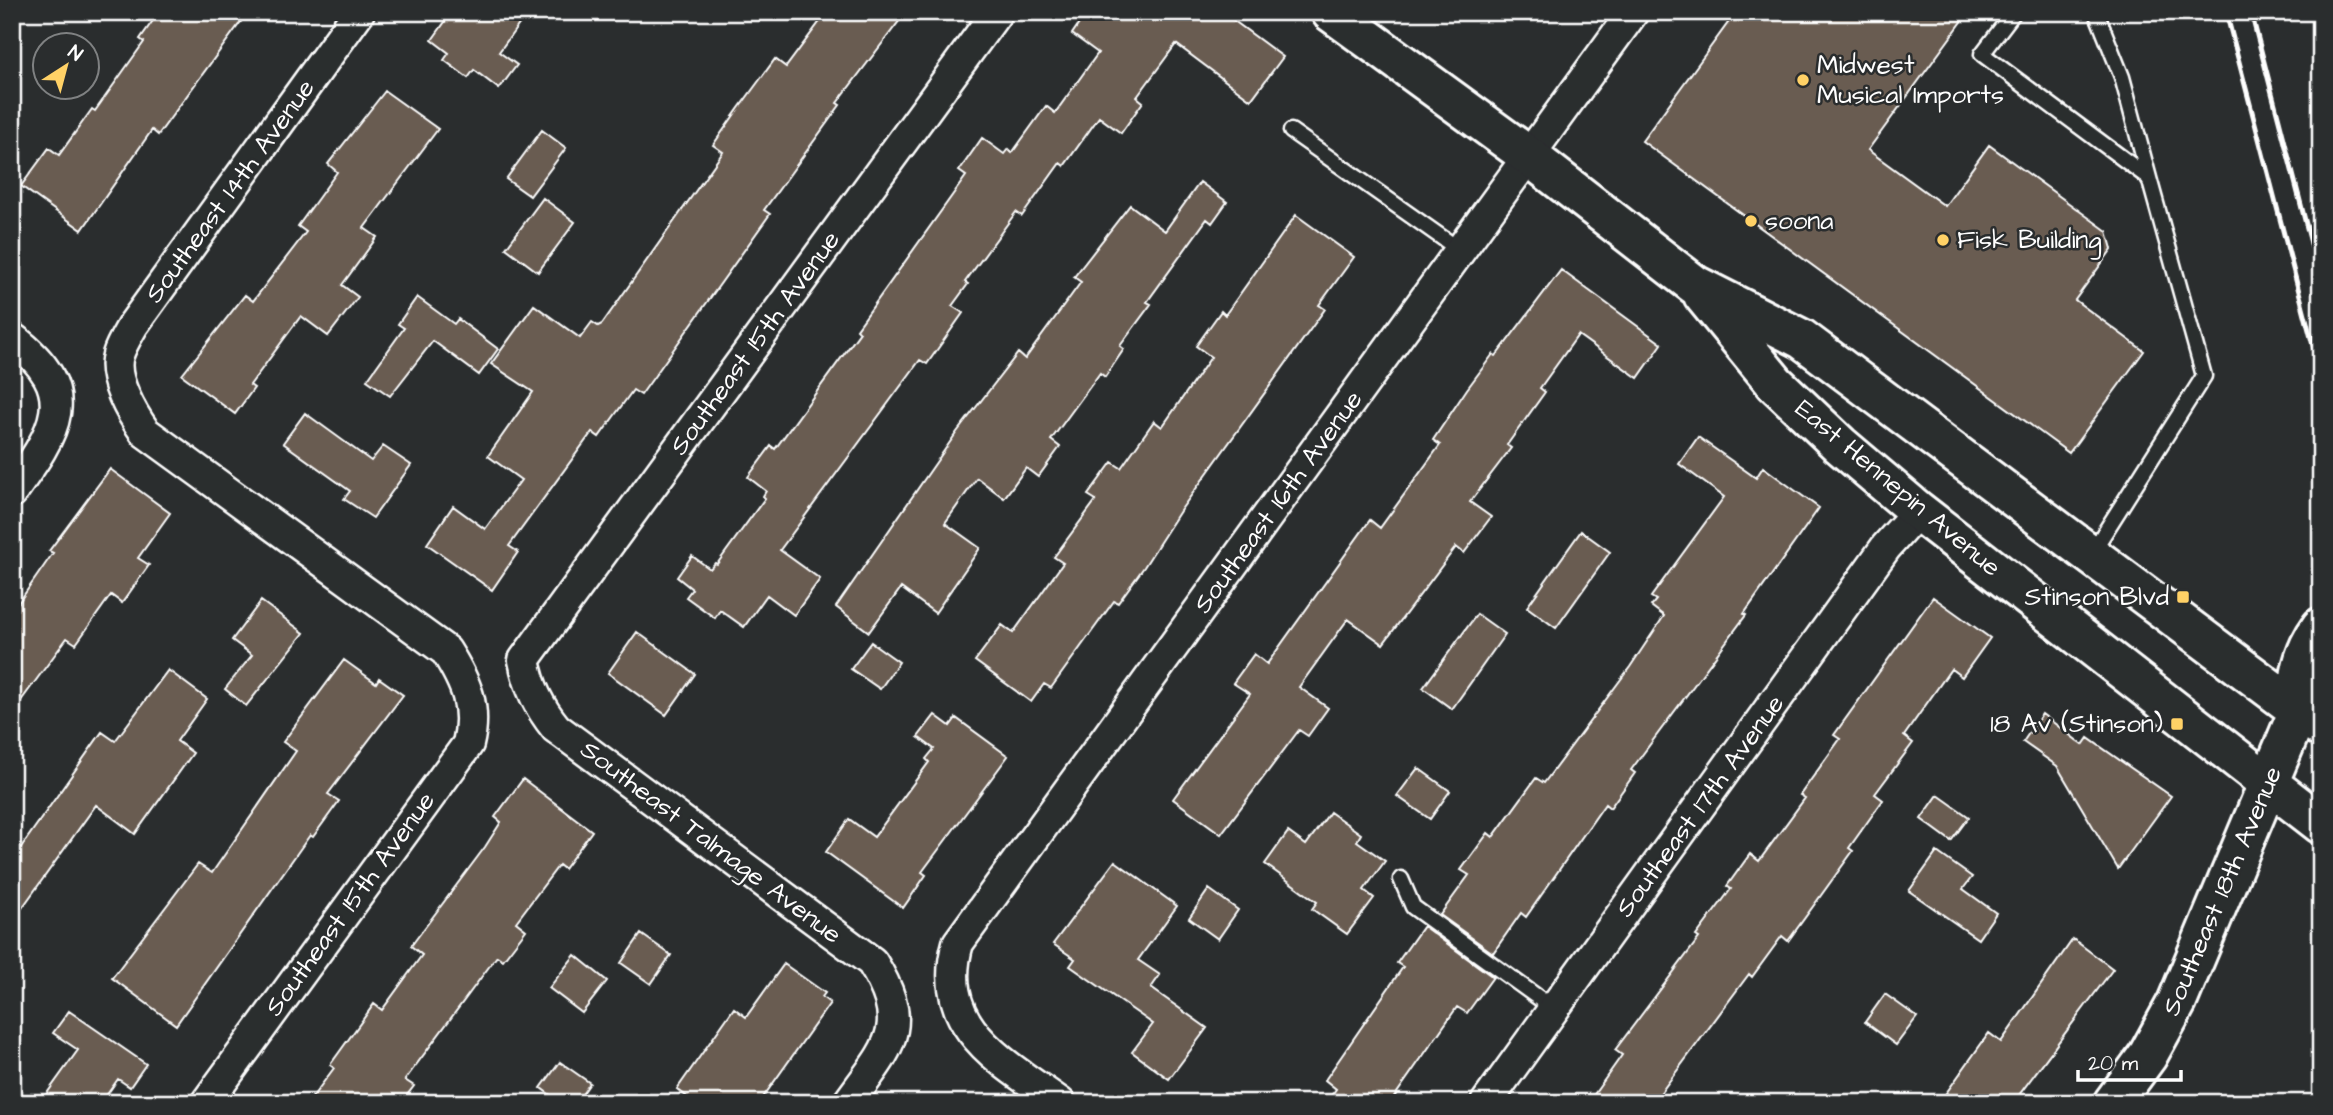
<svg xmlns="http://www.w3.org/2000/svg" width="2333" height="1115" font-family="'Architects Daughter',sans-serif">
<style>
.building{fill:#695b51;stroke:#fff;stroke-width:2}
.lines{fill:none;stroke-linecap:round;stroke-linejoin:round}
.lane-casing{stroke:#fff;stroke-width:19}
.street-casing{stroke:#fff;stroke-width:35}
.secondary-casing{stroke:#fff;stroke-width:44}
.lane{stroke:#2a2d2e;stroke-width:14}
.street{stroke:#2a2d2e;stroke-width:30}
.secondary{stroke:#2a2d2e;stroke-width:38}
.rail{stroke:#fff;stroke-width:5}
.poi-dot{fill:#ffd166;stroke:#2a2d2e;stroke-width:2.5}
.labels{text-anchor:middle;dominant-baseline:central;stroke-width:5;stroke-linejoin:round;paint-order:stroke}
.poi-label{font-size:26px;fill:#fff;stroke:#2a2d2e;text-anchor:start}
.street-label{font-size:26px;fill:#fff;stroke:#2a2d2e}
</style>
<rect width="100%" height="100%" fill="#2a2d2e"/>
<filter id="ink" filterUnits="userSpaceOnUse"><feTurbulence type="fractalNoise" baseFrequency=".0143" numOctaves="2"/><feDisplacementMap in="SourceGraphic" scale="14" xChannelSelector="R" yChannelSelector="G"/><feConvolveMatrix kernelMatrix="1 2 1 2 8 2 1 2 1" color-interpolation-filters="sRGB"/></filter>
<g filter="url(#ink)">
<path class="building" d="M159,12H248L158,135L152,130L82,230L21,186L49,148L59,155L92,109L95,111L144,42L140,39Z
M452,12H528L499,52L517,65L499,89L474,70L468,78L444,60L449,53L432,40Z
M827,12H906L837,103L840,105L764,210L770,214L641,395L633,390L599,437L592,432L509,546L518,552L492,590L427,544L453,506L485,529L521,480L488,456L533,392L491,364L534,305L580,338L592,322L598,326L602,324L723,152L713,145L739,108L775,59L786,67Z
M1087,12H1222L1283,57L1251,100L1176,44L1137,97L1143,102L1121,133L1099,117L1064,166L1060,163L1022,216L1016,212L965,282L968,284L952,306L963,313L927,364L920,360L780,550L820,579L794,615L767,595L744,627L720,610L715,618L686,597L692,589L677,577L692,556L710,569L715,563L717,564L765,498L763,496L766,491L748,477L771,446L775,449L860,332L857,329L966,176L959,171L982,138L1004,154L1008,149L1012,153L1046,106L1055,113L1098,53L1072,34Z
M1736,12H1969L1868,150L1945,206L1989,145L2107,231L2112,249L2075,300L2144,351L2069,453L1642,141Z
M385,91L438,129L364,228L377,237L342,285L358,297L328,336L301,316L250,385L254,388L235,414L182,375L245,295L253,301L306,232L298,226L337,172L328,164Z
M542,130L566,148L530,196L506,179Z
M1200,182L1227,202L1212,223L1207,219L1147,302L1151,304L1120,346L1124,349L1105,377L1100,373L1051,440L1060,447L1038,477L1026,468L1004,498L977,478L945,523L980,548L935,613L901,588L869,632L836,607L957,432L1018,353L1025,359L1081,282L1074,277L1130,205L1165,231Z
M543,198L575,222L538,272L506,248Z
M1296,215L1354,257L1319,305L1325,309L1180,511L1144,567L1118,603L1114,601L1051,688L1044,684L1031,702L975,661L1002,625L1013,633L1063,563L1054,557L1096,500L1088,495L1112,462L1121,468L1154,421L1162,427L1211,357L1196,346L1221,311L1225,315Z
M1561,270L1662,344L1638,378L1578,335L1540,388L1545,392L1507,445L1511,448L1470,502L1491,517L1464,553L1456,547L1383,644L1348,619L1299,687L1328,708L1308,736L1299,730L1221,834L1173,799L1250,694L1233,683L1254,654L1267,664L1370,520L1380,528L1440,445L1433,440L1467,389L1493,354L1496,356Z
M417,297L454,324L458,319L498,349L479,375L433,341L390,396L367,380L404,328L398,324Z
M305,413L371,461L383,446L411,465L373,518L344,499L350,491L283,443Z
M1698,437L1756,478L1763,467L1819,508L1744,614L1746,615L1631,770L1635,773L1610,808L1605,804L1526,917L1521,913L1493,953L1440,915L1469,875L1461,870L1488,833L1493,837L1536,778L1544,783L1630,667L1664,616L1651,606L1656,600L1651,597L1724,497L1679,464Z
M110,469L170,513L138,558L149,565L122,603L111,595L76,644L67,638L12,713V612L53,553L49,551Z
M1581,531L1610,552L1556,628L1527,607Z
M1933,597L1990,638L1962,677L1951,669L1904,736L1913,743L1875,794L1883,800L1849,848L1853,851L1788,941L1782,936L1752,977L1749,974L1653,1103H1588L1622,1055L1615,1050L1699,938L1696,936L1731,889L1727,886L1750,854L1759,861L1805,798L1800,795L1840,739L1834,735Z
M261,601L304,633L246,706L225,689L252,655L232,640Z
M1477,614L1505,634L1452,709L1423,688Z
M637,632L695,674L666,715L608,673Z
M871,642L899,662L880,689L851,669Z
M344,660L376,683L379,678L403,695L328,794L339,801L313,837L310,835L176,1025L112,978L198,864L212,873L296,751L283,742Z
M168,670L207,699L177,741L193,753L135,834L96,805L12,922V860L102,732L115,741Z
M2042,714L2083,745L2088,738L2171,796L2118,869L2057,766L2023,742Z
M935,715L950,726L956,718L1008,756L922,872L926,875L903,908L826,852L849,819L874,837L929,762L926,759L934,749L918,737Z
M1418,768L1450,791L1430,819L1397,796Z
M523,779L592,831L564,869L559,865L516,922L526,930L503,960L497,956L405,1080L414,1086L401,1103H308L334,1068L330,1065L374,1004L382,1010L422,955L411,946L485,847L501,822L495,817Z
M1938,795L1969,817L1951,841L1921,819Z
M1330,812L1361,834L1357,841L1385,861L1364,890L1374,898L1347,934L1312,909L1317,902L1265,864L1288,832L1306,845Z
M1937,852L1972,877L1963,889L1996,913L1978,939L1909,891Z
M1115,861L1177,906L1138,960L1160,975L1151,988L1207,1028L1169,1079L1132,1052L1153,1024L1070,966L1075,959L1053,944Z
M1209,889L1238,910L1218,939L1189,918Z
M1423,926L1493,977L1467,1013L1457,1007L1390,1103H1326L1336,1089L1325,1080L1403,967L1397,963Z
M641,934L671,955L651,984L621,963Z
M2073,939L2113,969L2013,1103H1939L1989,1033L2001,1042Z
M575,955L607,981L582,1013L549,988Z
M784,964L825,993L822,997L830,1003L759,1103H695L677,1089L734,1008L746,1017Z
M1885,994L1917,1017L1896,1045L1865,1022Z
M69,1011L146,1064L130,1087L118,1079L101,1103H40L78,1050L53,1033Z
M560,1062L590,1083L576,1103H561L541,1088Z"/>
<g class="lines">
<defs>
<path id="lane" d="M2014,12L1982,54L2149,178L2204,376L2091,554
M2096,12L2122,77L2149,178
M1291,131L1461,251
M1401,879L1413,907L1554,1009"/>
<path id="street" d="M12,338C84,392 55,432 12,492
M206,1103L468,744C477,707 466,683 446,651L145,432C132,414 111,378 118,355C121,345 128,334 133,325L359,12
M848,1103C888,1047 913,1028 872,962L556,728C539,707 529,687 524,660L997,12
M1060,1103C1002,1061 934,1027 958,943L1633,12
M1486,1103L1886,547L1918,511"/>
<path id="secondary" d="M1331,12L1530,157L1695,285L1802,339L2321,727
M1703,295L1775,383L1840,445L1918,511L2321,824
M2113,1103L2148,1055L2177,1002L2299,710C2297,679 2302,653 2321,627"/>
</defs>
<use href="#lane" class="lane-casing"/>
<use href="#street" class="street-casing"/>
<use href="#secondary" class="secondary-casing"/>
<use href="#lane" class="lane"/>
<use href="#street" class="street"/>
<use href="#secondary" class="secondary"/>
<path class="rail" d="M2226,12L2321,376
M2251,12L2321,282"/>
</g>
</g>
<g class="poi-dot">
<circle cx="1803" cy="80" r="7"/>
<circle cx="1751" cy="221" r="7"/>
<circle cx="1943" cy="240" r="7"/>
<rect x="2176" y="590" width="14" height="14" rx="3.5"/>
<rect x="2170" y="717" width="14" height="14" rx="3.5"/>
</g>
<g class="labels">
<g class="poi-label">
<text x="1817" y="65">Midwest<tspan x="1817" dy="30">Musical Imports</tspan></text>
<text x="1765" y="221">soona</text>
<text x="1957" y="240">Fisk Building</text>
<text x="2169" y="597" text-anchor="end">Stinson Blvd</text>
<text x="2163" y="724" text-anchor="end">18 Av (Stinson)</text>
</g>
<g class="street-label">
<text transform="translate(230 191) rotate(-54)">Southeast 14th Avenue</text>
<text transform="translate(755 343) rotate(-54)">Southeast 15th Avenue</text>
<text transform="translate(1898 488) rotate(40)">East Hennepin Avenue</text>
<text transform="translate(1278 502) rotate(-54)">Southeast 16th Avenue</text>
<text transform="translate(1700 806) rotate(-54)">Southeast 17th Avenue</text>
<text transform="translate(711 842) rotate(37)">Southeast Talmage Avenue</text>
<text transform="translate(2222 891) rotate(-67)">Southeast 18th Avenue</text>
<text transform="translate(350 904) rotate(-54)">Southeast 15th Avenue</text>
</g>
</g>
<rect width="2333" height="1115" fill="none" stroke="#2a2d2e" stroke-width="42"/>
<rect x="21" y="21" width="2291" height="1073" fill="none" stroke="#fff" stroke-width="2.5" filter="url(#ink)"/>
<g transform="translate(66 66) rotate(36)"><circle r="33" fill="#2a2d2e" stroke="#7f8182" stroke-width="2"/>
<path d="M0-5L12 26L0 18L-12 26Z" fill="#ffd166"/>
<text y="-10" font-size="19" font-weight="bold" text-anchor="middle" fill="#ffffff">N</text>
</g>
<path d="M2078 1070v10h103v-10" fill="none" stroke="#ffffff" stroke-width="3.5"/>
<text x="2088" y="1070" font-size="21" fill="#ffffff" stroke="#2a2d2e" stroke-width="5" paint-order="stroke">20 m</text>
</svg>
